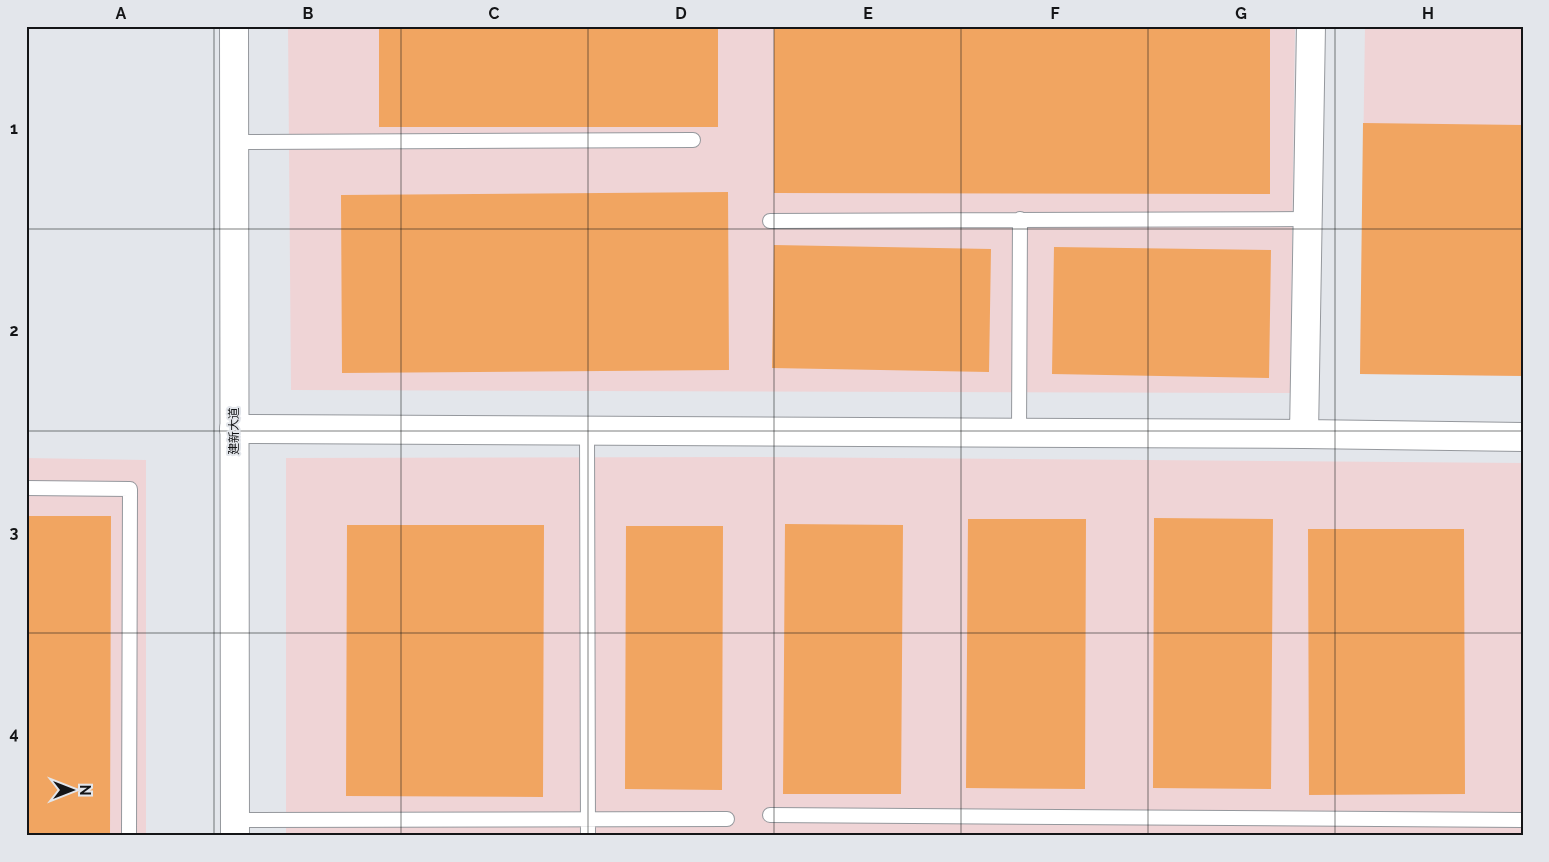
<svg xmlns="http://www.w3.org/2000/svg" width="1549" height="862" font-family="Raleway,'Noto Sans SC',sans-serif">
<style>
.industrial{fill:#efd4d6}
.building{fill:#f1a561}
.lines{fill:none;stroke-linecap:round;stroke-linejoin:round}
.lane-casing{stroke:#95989d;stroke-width:16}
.street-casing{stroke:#95989d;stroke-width:30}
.secondary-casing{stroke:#95989d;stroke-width:30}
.lane{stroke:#fff;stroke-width:14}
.street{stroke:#fff;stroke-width:28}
.secondary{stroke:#fff;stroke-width:28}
.grid{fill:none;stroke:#141517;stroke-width:1;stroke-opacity:0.55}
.labels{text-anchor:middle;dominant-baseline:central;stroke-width:4;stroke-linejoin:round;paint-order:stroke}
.street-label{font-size:12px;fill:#141517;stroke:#e3e6eb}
.neatline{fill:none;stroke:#141517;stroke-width:2}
.grid-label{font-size:16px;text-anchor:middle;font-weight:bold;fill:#141517}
</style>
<rect width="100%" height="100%" fill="#e3e6eb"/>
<path class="industrial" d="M288,26H1295L1290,393L291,390Z
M1365,26H1523V376L1360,374Z
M755,457L1523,463V836H286V458Z
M26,458L146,460V836H26Z"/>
<path class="building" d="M379,26H718V127H379Z
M774,26H1270V194L774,193Z
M1363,123L1523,125V376L1360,374Z
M728,192L729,370L342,373L341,195Z
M774,245L991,249L989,372L772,368Z
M1054,247L1271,250L1269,378L1052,374Z
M26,516H111L110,836H26Z
M1154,518L1273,519L1271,789L1153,788Z
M968,519H1086L1085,789L966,788Z
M785,524L903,525L901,794H783Z
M347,525H544L543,797L346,796Z
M626,526H723L722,790L625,789Z
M1308,529H1464L1465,794L1309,795Z"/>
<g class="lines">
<defs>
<path id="lane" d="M234,142L693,140
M770,221L1308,219
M587,431L588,836
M1019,433L1020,219
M26,488L130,489L129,836
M770,815L1523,820
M235,820L727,819"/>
<path id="street" d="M234,429L1304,434L1311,26
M1304,434L1523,437"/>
<path id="secondary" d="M234,26L235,836"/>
</defs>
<use href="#lane" class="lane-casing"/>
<use href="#street" class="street-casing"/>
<use href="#secondary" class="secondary-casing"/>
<use href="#lane" class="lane"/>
<use href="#street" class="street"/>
<use href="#secondary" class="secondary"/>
</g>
<path class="grid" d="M214,26V836M401,26V836M588,26V836M774,26V836M961,26V836M1148,26V836M1335,26V836M26,229H1523M26,431H1523M26,633H1523"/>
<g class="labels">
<g class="street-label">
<text transform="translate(234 431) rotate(-90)">建新大道</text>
</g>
</g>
<rect width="1549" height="862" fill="none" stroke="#e3e6eb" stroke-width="55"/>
<g transform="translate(72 790) rotate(90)" stroke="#e3e6eb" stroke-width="4" paint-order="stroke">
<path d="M0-4L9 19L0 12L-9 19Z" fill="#141517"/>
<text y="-8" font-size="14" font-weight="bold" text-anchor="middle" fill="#141517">N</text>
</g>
<rect x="28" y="28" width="1494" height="806" class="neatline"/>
<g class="grid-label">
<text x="121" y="19">A</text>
<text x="308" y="19">B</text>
<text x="494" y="19">C</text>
<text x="681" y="19">D</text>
<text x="868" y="19">E</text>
<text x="1055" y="19">F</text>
<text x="1241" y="19">G</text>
<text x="1428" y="19">H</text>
<text x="14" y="134">1</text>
<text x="14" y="336">2</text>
<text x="14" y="538">3</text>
<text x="14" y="739">4</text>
</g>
</svg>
